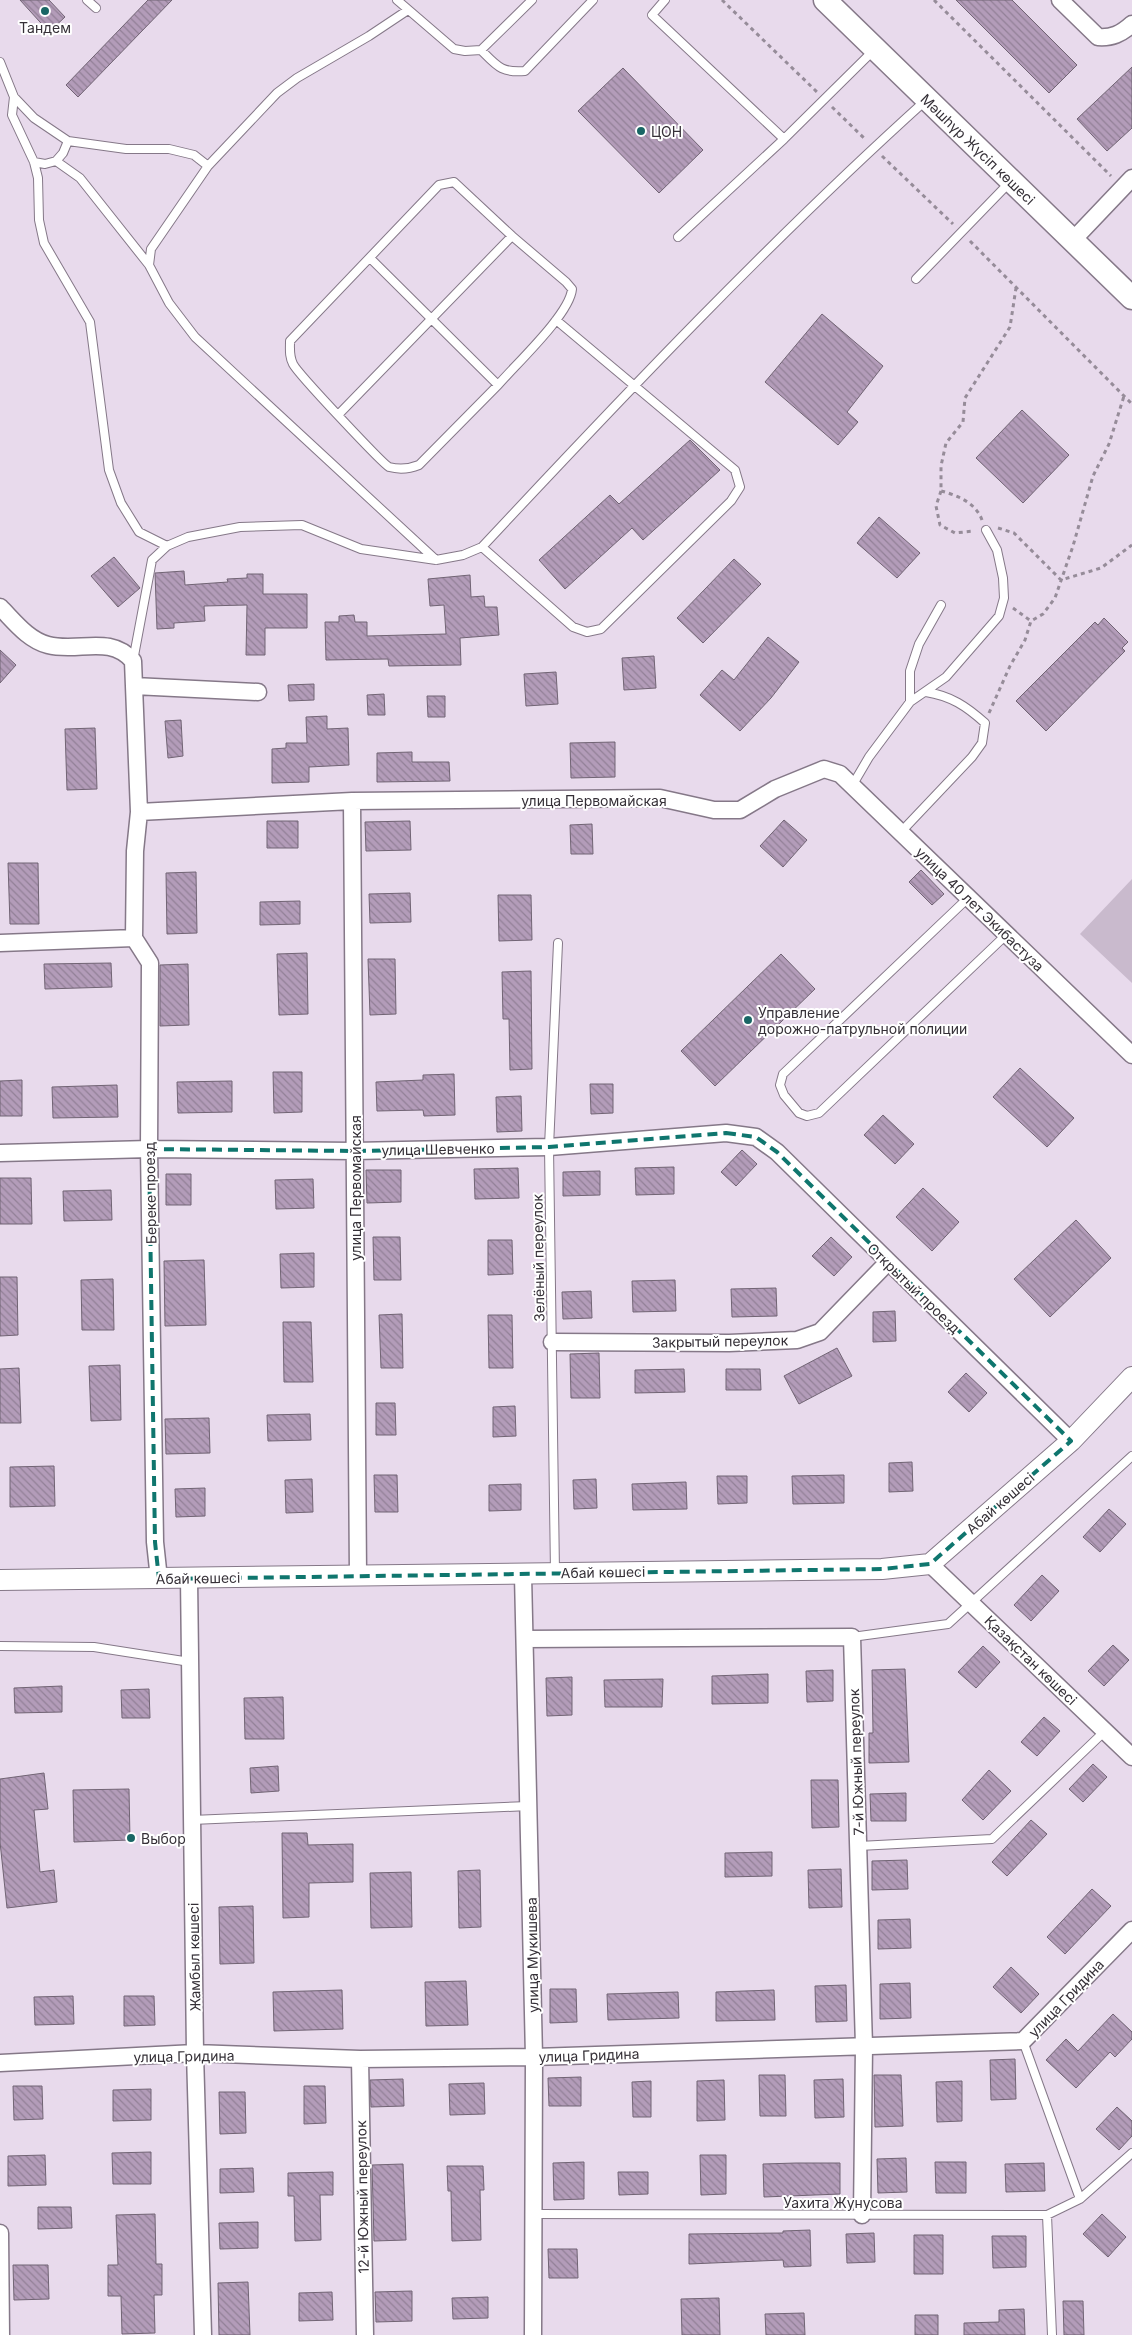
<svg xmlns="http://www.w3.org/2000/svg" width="1132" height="2335" font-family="Inter,sans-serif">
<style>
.pitch{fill:#c9bacd}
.building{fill:url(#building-back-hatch);stroke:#716474}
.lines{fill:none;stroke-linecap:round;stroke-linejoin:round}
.service-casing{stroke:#857888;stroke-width:10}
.minor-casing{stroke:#857888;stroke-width:19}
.tertiary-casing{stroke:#857888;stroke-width:22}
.secondary-casing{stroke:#857888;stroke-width:25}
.path{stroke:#968c99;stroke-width:3;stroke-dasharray:4 4;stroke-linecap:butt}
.service{stroke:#fff;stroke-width:8}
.minor{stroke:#fff;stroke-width:16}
.tertiary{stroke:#fff;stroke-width:20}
.secondary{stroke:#fff;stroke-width:22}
.marked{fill:none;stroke:#0f766e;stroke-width:4;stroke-dasharray:10 6;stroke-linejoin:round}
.poi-dot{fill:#196665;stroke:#fff;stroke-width:2}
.labels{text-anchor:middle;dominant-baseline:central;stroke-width:4;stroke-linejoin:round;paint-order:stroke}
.poi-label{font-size:14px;fill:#353037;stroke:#fff;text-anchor:start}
.street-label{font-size:14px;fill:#353037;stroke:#fff}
</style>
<defs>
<pattern id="building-back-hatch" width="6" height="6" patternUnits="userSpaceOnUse" patternTransform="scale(1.25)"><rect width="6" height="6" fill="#b39cb9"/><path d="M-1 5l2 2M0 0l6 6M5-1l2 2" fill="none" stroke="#928097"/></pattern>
</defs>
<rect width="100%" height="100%" fill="#e8daec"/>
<path class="pitch" d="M1132,879V983L1080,934Z"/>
<path class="building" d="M20,0H49L65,17L49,32Z
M148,0H172L78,97L66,85Z
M956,0H1012L1077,65L1049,93Z
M1132,67V128L1107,151L1077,119Z
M623,68L703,150L659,193L578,111Z
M822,314L883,366L847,412L858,422L838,445L765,382Z
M1022,410L1069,455L1023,503L976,458Z
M690,440L720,470L643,540L632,528L565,589L539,560L610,495L619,504Z
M879,517L920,553L897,578L857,543Z
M114,557L140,588L118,607L91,576Z
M734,559L761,584L703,643L677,618Z
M184,571L185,585L228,582L227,579L247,578V574H263V594H307V628H265V655H246L247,605L204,606L205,621L174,623V628L157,629L155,573Z
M470,575L471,597L484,596L485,607H497L499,635L460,638L461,665L389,666L388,659L326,660L325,622H339V616L354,615L355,622H367V636L446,634L444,605L430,606L428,579Z
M1104,618L1128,642L1122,648L1125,651L1046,731L1016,701L1095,622L1098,625Z
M768,637L799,662L771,698L740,731L700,695L722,670L734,680Z
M0,650L16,665L0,683Z
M654,656L656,688L624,690L622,658Z
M556,672L558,704L526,706L524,674Z
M314,684V700L289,701L288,685Z
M384,694L385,715H368L367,695Z
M427,696H445V717H428Z
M327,716V729L348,728L349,765L309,767V782L272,783V749L286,748V743H307L306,717Z
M181,720L183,756L168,758L165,721Z
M95,728L97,789L67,790L65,729Z
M615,742V777L571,778L570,743Z
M412,752V762H449L450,781L377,782V753Z
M784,820L807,840L783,867L760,846Z
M267,821H298V848H267Z
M410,821L411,850L366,851L365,822Z
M592,824L593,854H571L570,825Z
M8,863H38L39,924H10Z
M921,870L944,894L932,905L909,882Z
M196,872L197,933L167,934L166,873Z
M410,893L411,922L370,923L369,894Z
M498,895H531L532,940L499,941Z
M300,901V924L260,925V902Z
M307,953L308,1014L279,1015L277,954Z
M781,954L815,989L715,1086L681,1051Z
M368,959H395L396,1014L370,1015Z
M111,963L112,987L45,989L44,964Z
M188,964L189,1025L160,1026V965Z
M531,971L532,1069L510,1070L509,1019H503L502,972Z
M1020,1068L1074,1118L1047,1147L993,1097Z
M273,1072H302V1112L274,1113Z
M454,1074L455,1115L424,1116L423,1110L377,1111L376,1082L423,1080V1075Z
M22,1080V1116H0V1081Z
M232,1081V1112L178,1113L177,1082Z
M590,1084H613V1113L591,1114Z
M117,1085L118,1117L53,1118L52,1087Z
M521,1096L522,1131L497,1132L496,1097Z
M883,1115L914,1144L895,1164L864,1135Z
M742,1150L757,1164L736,1186L721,1172Z
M674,1167V1194L636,1195L635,1168Z
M518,1168L519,1198L475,1199L474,1169Z
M366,1170H401V1202L367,1203Z
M600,1171V1195L563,1196V1172Z
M166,1174H191V1205H166Z
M0,1178H31L32,1224H0Z
M313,1179L314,1208L276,1209L275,1180Z
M923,1188L959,1222L932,1251L896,1217Z
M111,1190L112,1220L64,1221L63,1191Z
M1076,1220L1111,1258L1050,1317L1014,1279Z
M373,1237H400L401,1280H374Z
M831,1237L852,1257L834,1276L812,1256Z
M488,1240H512L513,1274L488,1275Z
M314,1253V1287L281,1288L280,1254Z
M204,1260L206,1325L165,1326L164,1261Z
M0,1277H17L18,1335L0,1336Z
M113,1279L114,1330H82L81,1280Z
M675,1280L676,1311L633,1312L632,1281Z
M776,1288L777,1316L732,1317L731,1289Z
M591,1291L592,1318L563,1319L562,1292Z
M895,1311L896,1341L873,1342V1312Z
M402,1314L403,1368H381L379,1315Z
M488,1315H512L513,1368H489Z
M283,1322H311L313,1382H284Z
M837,1348L852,1376L799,1404L784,1376Z
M599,1353L600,1398H571L570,1354Z
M120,1365L121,1420L91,1421L89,1366Z
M19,1368L21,1423H0V1369Z
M684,1369L685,1392L635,1393V1370Z
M726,1369H760L761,1390H726Z
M966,1373L987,1393L969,1412L948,1392Z
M376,1403H395L396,1435H376Z
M515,1406L516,1436L493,1437V1407Z
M310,1414L311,1440L268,1441L267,1415Z
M209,1418L210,1453L166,1454L165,1419Z
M912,1462L913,1491L889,1492V1463Z
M54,1466L55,1506L10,1507V1467Z
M374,1475H397L398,1512H375Z
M844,1475V1503L793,1504L792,1476Z
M717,1476H747V1503L718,1504Z
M312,1479L313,1512L286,1513L285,1480Z
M596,1479L597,1508L574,1509L573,1480Z
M686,1482L687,1509L633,1510L632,1484Z
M521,1484V1510L489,1511V1485Z
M205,1488V1516L176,1517L175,1489Z
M1109,1509L1126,1524L1100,1552L1083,1537Z
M1042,1575L1059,1591L1031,1621L1014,1605Z
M1113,1645L1129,1660L1104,1686L1088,1671Z
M983,1646L1000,1662L976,1688L958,1672Z
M905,1669L909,1762L869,1763V1733H873L872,1670Z
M833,1670V1701L807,1702L806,1671Z
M768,1674V1703L712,1704V1676Z
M572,1677V1715L547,1716L546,1678Z
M663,1679L662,1707H605L604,1680Z
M62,1686V1712L15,1713L14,1688Z
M149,1689L150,1718H122L121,1690Z
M283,1697L284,1739H245L244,1698Z
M1044,1717L1060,1731L1037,1756L1021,1742Z
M1093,1764L1107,1777L1083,1802L1069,1789Z
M278,1766L279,1791L251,1793L250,1768Z
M989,1770L1011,1791L983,1820L962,1800Z
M44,1773L48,1809L34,1810L40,1872L54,1870L57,1902L7,1908L0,1842V1779Z
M811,1780H838L839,1827L812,1828Z
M129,1789L130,1840L74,1842L73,1790Z
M906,1793V1821H871L870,1794Z
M1031,1820L1047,1834L1007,1876L992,1862Z
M282,1833H307L308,1845L353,1844V1882L309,1883V1917L283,1918Z
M772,1852V1876L725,1877V1853Z
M907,1860L908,1889L872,1890V1861Z
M841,1869L842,1907L809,1908L808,1870Z
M480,1870L481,1927L459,1928L458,1871Z
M411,1872L412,1927L371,1928L370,1873Z
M1092,1889L1111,1906L1065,1954L1047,1937Z
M253,1906L254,1963L220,1964L219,1907Z
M910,1919L911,1948L878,1949V1920Z
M1011,1967L1039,1994L1021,2013L993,1987Z
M466,1981L468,2025L426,2026L425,1982Z
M910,1983L911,2018L880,2019V1984Z
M846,1985L847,2021L816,2022L815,1986Z
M550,1989H576L577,2022L550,2023Z
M342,1990L343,2029L274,2031L273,1992Z
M774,1990L775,2020L716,2021V1992Z
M678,1992L679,2018L608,2020L607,1994Z
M73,1996L74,2024L35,2025L34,1997Z
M124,1996H154L155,2025L124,2026Z
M1113,2014L1132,2032V2039L1115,2057L1110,2052L1076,2088L1046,2060L1066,2039L1078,2051Z
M1015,2059L1016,2099L991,2100L990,2060Z
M759,2075H785L786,2116H760Z
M874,2075H901L903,2126L875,2127Z
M581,2077V2106H549L548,2078Z
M403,2079L404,2106L371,2107L370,2080Z
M843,2079L844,2117L815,2118L814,2080Z
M724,2080L725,2120L697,2121V2081Z
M651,2081V2117H633L632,2082Z
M962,2081V2121L937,2122L936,2082Z
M484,2083L485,2114L450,2115L449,2084Z
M13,2086H42L43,2119L14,2120Z
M304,2086H325L326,2123L304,2124Z
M151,2089V2120L113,2121V2090Z
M219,2092H245L246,2133L220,2134Z
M1117,2107L1132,2121V2136L1119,2150L1096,2129Z
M151,2152V2184H113L112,2153Z
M45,2155L46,2185L8,2186V2156Z
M700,2155H726V2194L701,2195Z
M906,2158L907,2192L878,2193L877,2159Z
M584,2162V2199L554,2200L553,2163Z
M935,2162H966V2193H936Z
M796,2163H840V2194L764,2197L763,2164Z
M1044,2163L1045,2191L1006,2192L1005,2164Z
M403,2164L406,2240L374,2241L372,2165Z
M447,2166H483L484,2190H480L481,2240L452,2241L451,2191H448Z
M253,2168L254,2192L220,2193V2169Z
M333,2172V2195H320L321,2240L295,2241L294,2196H288V2173Z
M618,2172H648V2194L619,2195Z
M38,2207H71L72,2228L38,2229Z
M155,2214L156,2264H162V2295H154L155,2333L122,2334L121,2296H108V2265H118L116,2215Z
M1102,2214L1126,2237L1108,2257L1083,2234Z
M258,2222V2248L220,2249L219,2223Z
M810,2230L811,2266L784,2267L783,2260L689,2264V2234L783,2233V2231Z
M874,2233L875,2262L847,2263L846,2234Z
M914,2235H943V2274H914Z
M992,2236H1026V2267L993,2268Z
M548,2249H577L578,2278H549Z
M13,2265H48L49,2299L14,2300Z
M248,2282L250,2335H219L218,2283Z
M412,2291V2321L376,2322L375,2292Z
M332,2292L333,2320L299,2321V2293Z
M488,2297V2318L453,2319L452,2298Z
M719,2298L720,2335H682L681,2299Z
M1063,2301H1083L1084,2335H1064Z
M1024,2309L1025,2335H964V2323L999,2322V2310Z
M804,2313L805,2335H766L765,2314Z
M915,2315H938V2335H915Z"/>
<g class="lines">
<defs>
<path id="service" d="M87,0L96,8
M397,0L454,49L465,51L481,50C497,66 501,73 525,71L593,0
M665,0L652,15L784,139L874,50
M408,10L369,36L297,78L277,93L208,166L151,249L149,265L169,303L195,337L436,560
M481,50L532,0
M0,62L14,97L12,115L34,162L38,178L39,220L44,243L90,322L109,470L121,503L139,532L167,546
M14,97L34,118L68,141L126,149H169L194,155L208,166
M56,161L63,153L68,141
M34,162L45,164L56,161L80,178L149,265
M678,237L784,139
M916,279L1010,182
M498,385C516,364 570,314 572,289L566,282L512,236
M338,415L512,236L454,182L439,185L290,341C290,350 289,356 293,364C298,374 383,464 389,467C400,470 409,469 419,465L498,385L370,258
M482,547L573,627L587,632L601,629L731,501L740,487L735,470L556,320
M133,661L152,560L167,546L188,537L240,527L302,525L361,549L436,560L463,555L482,547C625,394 770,241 925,101
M910,702V671L919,644L941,605
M852,786L869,757L910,702L946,677L999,616L1004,598L1003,578L997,550L986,530
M900,833L972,757L982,743L985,723C966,706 951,696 926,692
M968,898L783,1074L780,1085L784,1095L799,1113L807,1116L819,1113L1006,935
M555,1573L549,1147L558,943
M852,1637L948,1624L1132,1456
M0,1646L94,1647L190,1662
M192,1820L529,1806
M859,1846L992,1839L1105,1731
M1023,2041L1080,2199
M533,2214L1047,2215L1080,2199L1132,2153
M1047,2215L1052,2335"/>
<path id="minor" d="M1060,0L1098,37C1112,38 1121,34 1132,24
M1073,240L1132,178
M0,607C14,621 28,640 48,645C78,653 110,634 133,661L139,812L135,851L134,938L150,963L149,1149L155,1542L159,1579
M134,686L258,692
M352,801L358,1575
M139,812L352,801L660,798L714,810H740L775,789L824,769L840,774L1132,1055
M0,943L134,938
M0,1153L149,1149L354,1151L549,1147L726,1133L756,1137L777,1152L1071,1441
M552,1342L729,1343L797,1340L820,1332L888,1262
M930,1564L1132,1757
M523,1575L534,2057L533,2335
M189,1578L195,2053L203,2335
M525,1639L852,1637L864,2046L862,2215
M360,2059L365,2335
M0,2063L195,2053L360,2059L534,2057L1023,2041L1132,1930
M0,2233L1,2335"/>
<path id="tertiary" d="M0,1580L882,1569L930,1564L1071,1441L1132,1377"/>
<path id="secondary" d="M825,0L1132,298"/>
</defs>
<use href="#service" class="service-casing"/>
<use href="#minor" class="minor-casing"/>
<use href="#tertiary" class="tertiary-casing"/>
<use href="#secondary" class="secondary-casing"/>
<path class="path" d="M722,0L817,92
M934,0L1111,176
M832,107L865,139
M882,156L953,224
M970,241L1132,404
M941,491L936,506L940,525L955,533L974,531
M982,520C976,503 957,495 941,491V466L946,443L963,422L965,398L1010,327L1016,288
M998,528L1014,533L1061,580L1101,568L1132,545
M1013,608L1031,621
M989,713L1010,666L1025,640L1031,621L1043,614L1055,598L1073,546L1093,476L1109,444L1124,396"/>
<use href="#service" class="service"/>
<use href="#minor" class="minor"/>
<use href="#tertiary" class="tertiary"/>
<use href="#secondary" class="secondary"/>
</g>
<path class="marked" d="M726,1133L756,1137L777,1152L1071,1441L930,1564L882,1569L159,1579L155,1542L149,1149L354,1151L549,1147Z"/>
<g class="poi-dot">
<circle cx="45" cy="11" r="5"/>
<circle cx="641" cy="131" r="5"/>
<circle cx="748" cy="1020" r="5"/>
<circle cx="131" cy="1838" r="5"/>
</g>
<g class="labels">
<g class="poi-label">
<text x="45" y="27" text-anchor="middle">Тандем</text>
<text x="651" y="131">ЦОН</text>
<text x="758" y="1012">Управление<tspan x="758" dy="16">дорожно-патрульной полиции</tspan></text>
<text x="141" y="1838">Выбор</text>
</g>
<g class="street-label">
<text transform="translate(978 149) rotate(44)">Мәшһүр Жүсіп көшесі</text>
<text x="594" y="800">улица Первомайская</text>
<text transform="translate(980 909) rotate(44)">улица 40 лет Экибастуза</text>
<text transform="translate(438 1149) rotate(-1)">улица Шевченко</text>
<text transform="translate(355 1188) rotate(-90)">улица Первомайская</text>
<text transform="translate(150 1193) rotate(-91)">Береке проезд</text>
<text transform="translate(538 1258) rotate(-91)">Зелёный переулок</text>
<text transform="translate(914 1288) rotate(44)">Открытый проезд</text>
<text transform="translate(720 1341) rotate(-1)">Закрытый переулок</text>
<text transform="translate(1000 1503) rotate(-41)">Абай көшесі</text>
<text transform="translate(603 1572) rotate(-1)">Абай көшесі</text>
<text transform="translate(198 1578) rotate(-1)">Абай көшесі</text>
<text transform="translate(1031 1660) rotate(44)">Қазақстан көшесі</text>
<text transform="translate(856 1762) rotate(-92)">7-й Южный переулок</text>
<text transform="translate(532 1955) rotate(-91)">улица Мукишева</text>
<text transform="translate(194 1957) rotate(-91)">Жамбыл көшесі</text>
<text transform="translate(1066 1998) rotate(-46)">улица Гридина</text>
<text transform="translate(589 2055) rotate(-2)">улица Гридина</text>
<text transform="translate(184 2056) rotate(-1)">улица Гридина</text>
<text transform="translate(362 2197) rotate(-91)">12-й Южный переулок</text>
<text x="843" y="2202">Уахита Жунусова</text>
</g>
</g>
</svg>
